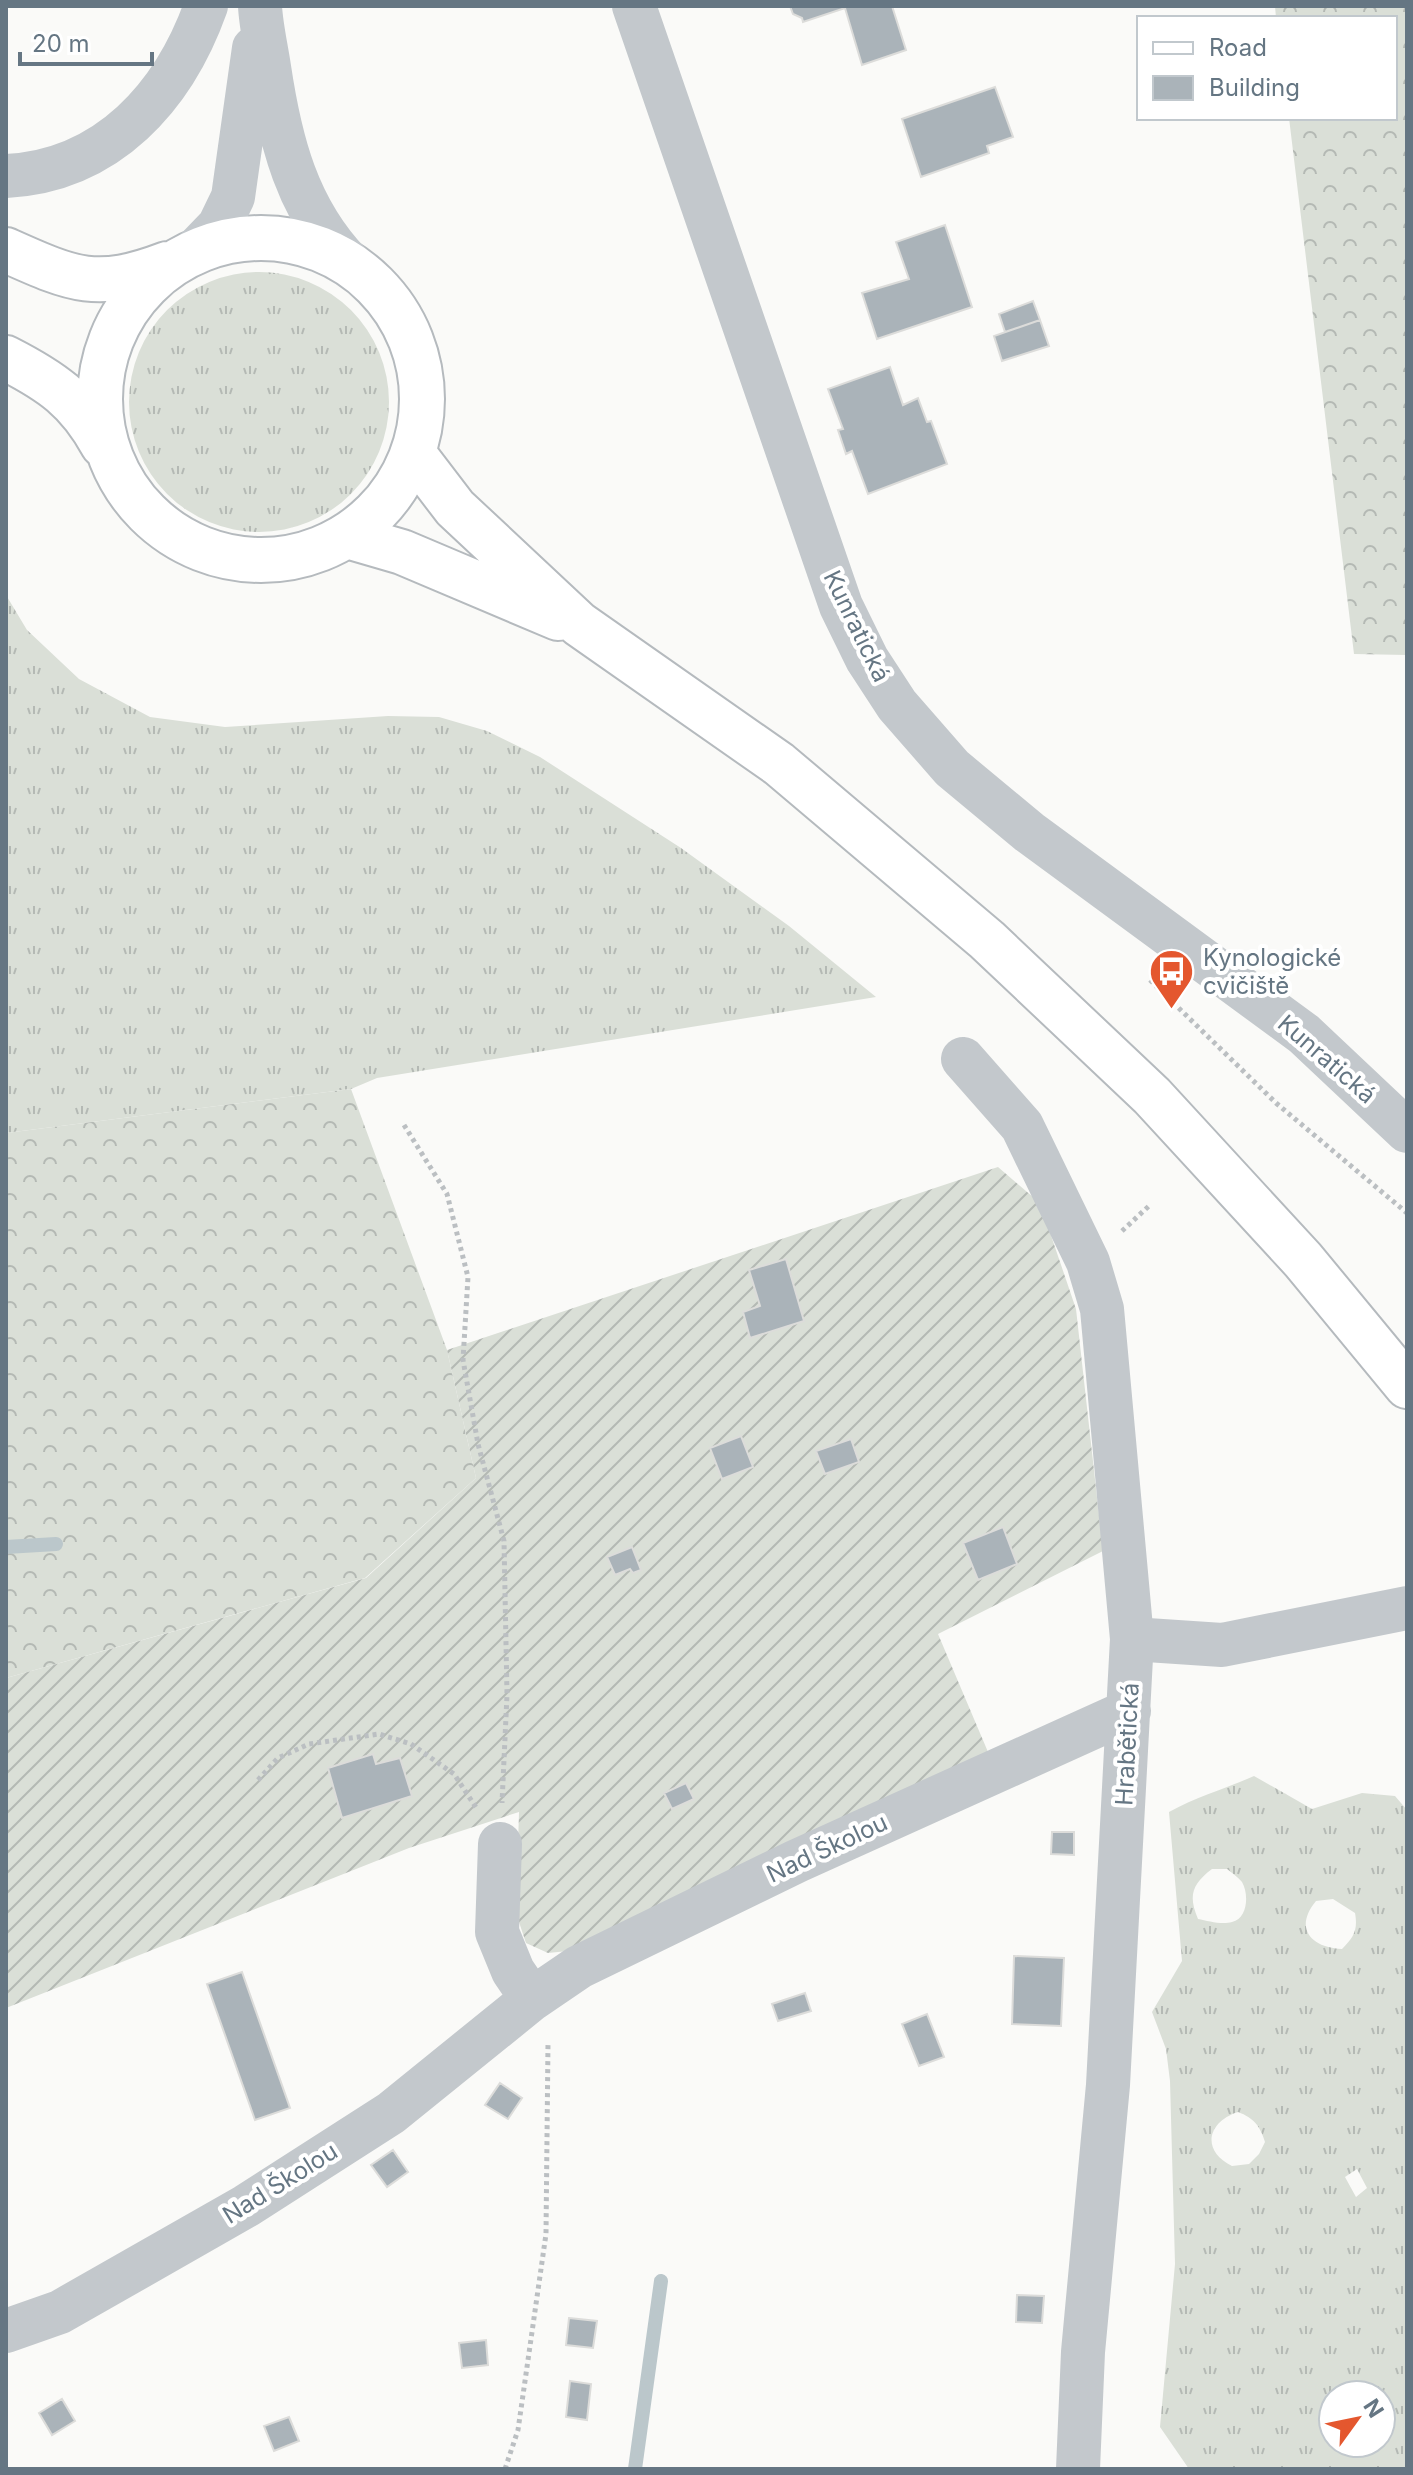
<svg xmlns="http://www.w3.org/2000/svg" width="1413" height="2475" font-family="Inter,sans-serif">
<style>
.grass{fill:url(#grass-tufts);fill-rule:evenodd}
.forest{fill:url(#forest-crowns)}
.garden{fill:url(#garden-furrows)}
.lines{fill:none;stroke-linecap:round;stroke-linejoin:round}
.stream{stroke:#bbc7cb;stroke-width:14}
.building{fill:#aab3b9;stroke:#dcdcda;stroke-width:2}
.major-casing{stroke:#b5babe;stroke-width:48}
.path{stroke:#bbbfc2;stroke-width:5;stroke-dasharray:4 4;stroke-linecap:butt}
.minor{stroke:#c3c8cc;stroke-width:44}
.major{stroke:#fff;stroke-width:44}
.labels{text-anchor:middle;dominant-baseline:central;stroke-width:8;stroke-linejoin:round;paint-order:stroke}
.street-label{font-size:24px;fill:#657683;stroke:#fff}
.poi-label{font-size:24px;fill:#657683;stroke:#fff;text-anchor:start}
</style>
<defs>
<pattern id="grass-tufts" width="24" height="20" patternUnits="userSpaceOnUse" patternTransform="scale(2)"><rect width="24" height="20" fill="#dadfd7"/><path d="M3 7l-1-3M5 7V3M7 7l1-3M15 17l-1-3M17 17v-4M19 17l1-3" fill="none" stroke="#b4b9b4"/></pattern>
<pattern id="forest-crowns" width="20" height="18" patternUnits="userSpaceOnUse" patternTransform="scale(2)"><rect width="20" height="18" fill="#dadfd7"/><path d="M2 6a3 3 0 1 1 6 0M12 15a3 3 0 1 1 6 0" fill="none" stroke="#b4b9b4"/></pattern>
<pattern id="garden-furrows" width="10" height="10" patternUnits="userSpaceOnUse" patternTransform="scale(2)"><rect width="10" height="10" fill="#dadfd7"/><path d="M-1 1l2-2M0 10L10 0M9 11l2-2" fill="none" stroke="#b4b9b4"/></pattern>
</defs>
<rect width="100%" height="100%" fill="#fafaf8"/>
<path class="grass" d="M129 402a130 130 0 1 1 260 0a130 130 0 1 1-260 0Z
M6,595L27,630L79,679L150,717L225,727L388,716L439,717L487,731L540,757L681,848L789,926L876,997L377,1078L351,1089L6,1133Z
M1254,1776L1312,1809L1362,1793L1395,1796L1407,1810V2469H1189L1160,2427L1175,2264L1170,2081L1166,2049L1152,2012L1182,1961L1169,1812C1196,1797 1225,1789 1254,1776ZM1212,1869H1227C1232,1873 1238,1877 1242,1882C1249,1894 1248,1918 1232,1922C1222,1925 1208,1921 1198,1919C1188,1896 1192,1884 1212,1869ZM1333,1899L1355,1913C1358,1930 1354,1937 1342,1949C1312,1948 1293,1929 1316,1901ZM1238,2112C1254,2118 1260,2126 1265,2142L1259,2154L1249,2164L1232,2166C1201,2151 1207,2122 1238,2112ZM1357,2169L1367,2188L1356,2197L1345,2177ZM1333,2395H1381V2443H1333Z"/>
<path class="forest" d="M1275,6H1407V655L1354,654L1289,118H1395V18H1276Z
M351,1089L447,1350L476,1478L365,1578L6,1678V1133Z"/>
<path class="garden" d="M998,1167L1040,1203L1076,1309L1103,1551L938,1634L988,1752L568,1951L548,1953L526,1943L516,1913L519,1812L409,1848L6,2008V1678L366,1578L476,1478L447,1350Z"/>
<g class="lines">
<path class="stream" d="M6,1547L56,1544
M635,2469L661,2281"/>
</g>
<path class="building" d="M790,6H892L906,50L862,65L845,8L803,22L802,18L793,14Z
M995,87L1013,137L987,146L989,153L921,177L902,119Z
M945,225L972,307L877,339L862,293L909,279L896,242Z
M1033,301L1040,320L1005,332L999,314Z
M1040,320L1049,346L1002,361L994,336Z
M890,367L903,405L918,398L927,422L931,421L947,464L868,494L852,451L846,454L838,430L843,429L828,389Z
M786,1259L804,1321L750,1338L743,1312L760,1306L749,1270Z
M741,1436L753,1467L722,1479L710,1448Z
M851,1439L859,1462L825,1474L816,1451Z
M1003,1527L1017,1564L978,1580L963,1543Z
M632,1547L641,1570L633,1573L630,1569L615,1575L607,1557Z
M373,1754L376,1764L400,1758L412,1796L342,1818L328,1768Z
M686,1783L694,1799L672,1809L664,1793Z
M1052,1832H1074V1855L1051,1854Z
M1014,1956L1064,1958L1061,2026L1012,2024Z
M242,1972L290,2108L255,2120L207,1984Z
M805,1993L811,2011L778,2021L772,2004Z
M927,2014L944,2057L919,2066L902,2024Z
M500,2083L522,2098L508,2119L485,2105Z
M393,2150L408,2172L387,2187L371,2165Z
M1017,2295L1044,2296L1042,2323L1016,2322Z
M569,2318L597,2321L593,2348L566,2345Z
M486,2340L488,2365L462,2368L459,2343Z
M570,2381L591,2384L587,2420L566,2417Z
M62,2399L75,2421L52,2435L39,2413Z
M289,2417L299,2441L274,2451L264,2426Z"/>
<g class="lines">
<defs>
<path id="major" d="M100 399a161 161 0 1 1 322 0a161 161 0 1 1-322 0Z
M6,250C73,280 96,291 167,264
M6,358C51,381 78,399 103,445
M413,453L455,508L579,624L779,764L987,940L1152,1096L1303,1260L1407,1386
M347,536L402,552L558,618"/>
</defs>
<use href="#major" class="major-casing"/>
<path class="path" d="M1150,980L1276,1103L1407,1213
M404,1125L447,1194L468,1277L463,1360L478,1444L504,1541L507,1695L502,1803
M1122,1231L1150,1205
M258,1780L278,1758L309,1744L379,1734L411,1744L454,1774L477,1809
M505,2469L518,2430L546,2234L548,2043"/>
<path class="minor" d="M260,6C261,26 266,47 269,67C280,141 297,209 350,264
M634,6L841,606L867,659L897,705L952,768L1029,832L1304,1034L1407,1131
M6,176C108,171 174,96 206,6
M193,253L219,226L233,197L254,48
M963,1059L1022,1126L1088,1262L1102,1309L1132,1639L1108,2085L1083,2352L1078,2469
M1132,1639L1222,1645L1407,1608
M500,1844L497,1932L513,1971L532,1999
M6,2331L60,2312L246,2206L391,2113L532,1999L579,1967L797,1861L1129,1711"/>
<use href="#major" class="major"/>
</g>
<defs>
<symbol id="bus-pin" viewBox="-11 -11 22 30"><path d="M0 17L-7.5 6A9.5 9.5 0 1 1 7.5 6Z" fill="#e4572e" stroke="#fff"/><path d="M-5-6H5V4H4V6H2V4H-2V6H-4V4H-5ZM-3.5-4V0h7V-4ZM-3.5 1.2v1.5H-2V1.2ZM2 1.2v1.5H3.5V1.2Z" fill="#fff"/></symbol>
</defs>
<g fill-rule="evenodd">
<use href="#bus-pin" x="1146" y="946" width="51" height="69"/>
</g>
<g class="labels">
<g class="street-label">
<text transform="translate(857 626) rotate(64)">Kunratická</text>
<text transform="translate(1327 1059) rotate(41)">Kunratická</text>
<text transform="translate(1127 1744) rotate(-87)">Hrabětická</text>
<text transform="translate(827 1848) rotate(-25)">Nad Školou</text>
<text transform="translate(280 2183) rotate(-32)">Nad Školou</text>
</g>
<g class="poi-label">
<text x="1203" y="957">Kynologické<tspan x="1203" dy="28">cvičiště</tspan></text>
</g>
</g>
<rect width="1413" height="2475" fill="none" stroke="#657683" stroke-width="16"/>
<rect x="1137" y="16" width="260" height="104" fill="#ffffff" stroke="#c1c8cd" stroke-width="2"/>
<rect x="1153" y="42" width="40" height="12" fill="#ffffff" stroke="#c1c8cd" stroke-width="2"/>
<text x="1209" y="56" font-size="24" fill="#657683">Road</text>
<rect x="1153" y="76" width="40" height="24" fill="#aab3b9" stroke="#c1c8cd" stroke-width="2"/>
<text x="1209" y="96" font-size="24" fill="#657683">Building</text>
<g transform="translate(1357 2419) rotate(57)"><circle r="38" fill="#ffffff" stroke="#c1c8cd" stroke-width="2"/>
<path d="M0-6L14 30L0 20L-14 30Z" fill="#e4572e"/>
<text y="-12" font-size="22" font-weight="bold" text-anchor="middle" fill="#657683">N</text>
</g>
<path d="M20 52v12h132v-12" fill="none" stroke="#657683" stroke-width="4"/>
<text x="32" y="52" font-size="24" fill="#657683" stroke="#ffffff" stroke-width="6" paint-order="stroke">20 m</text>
</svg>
